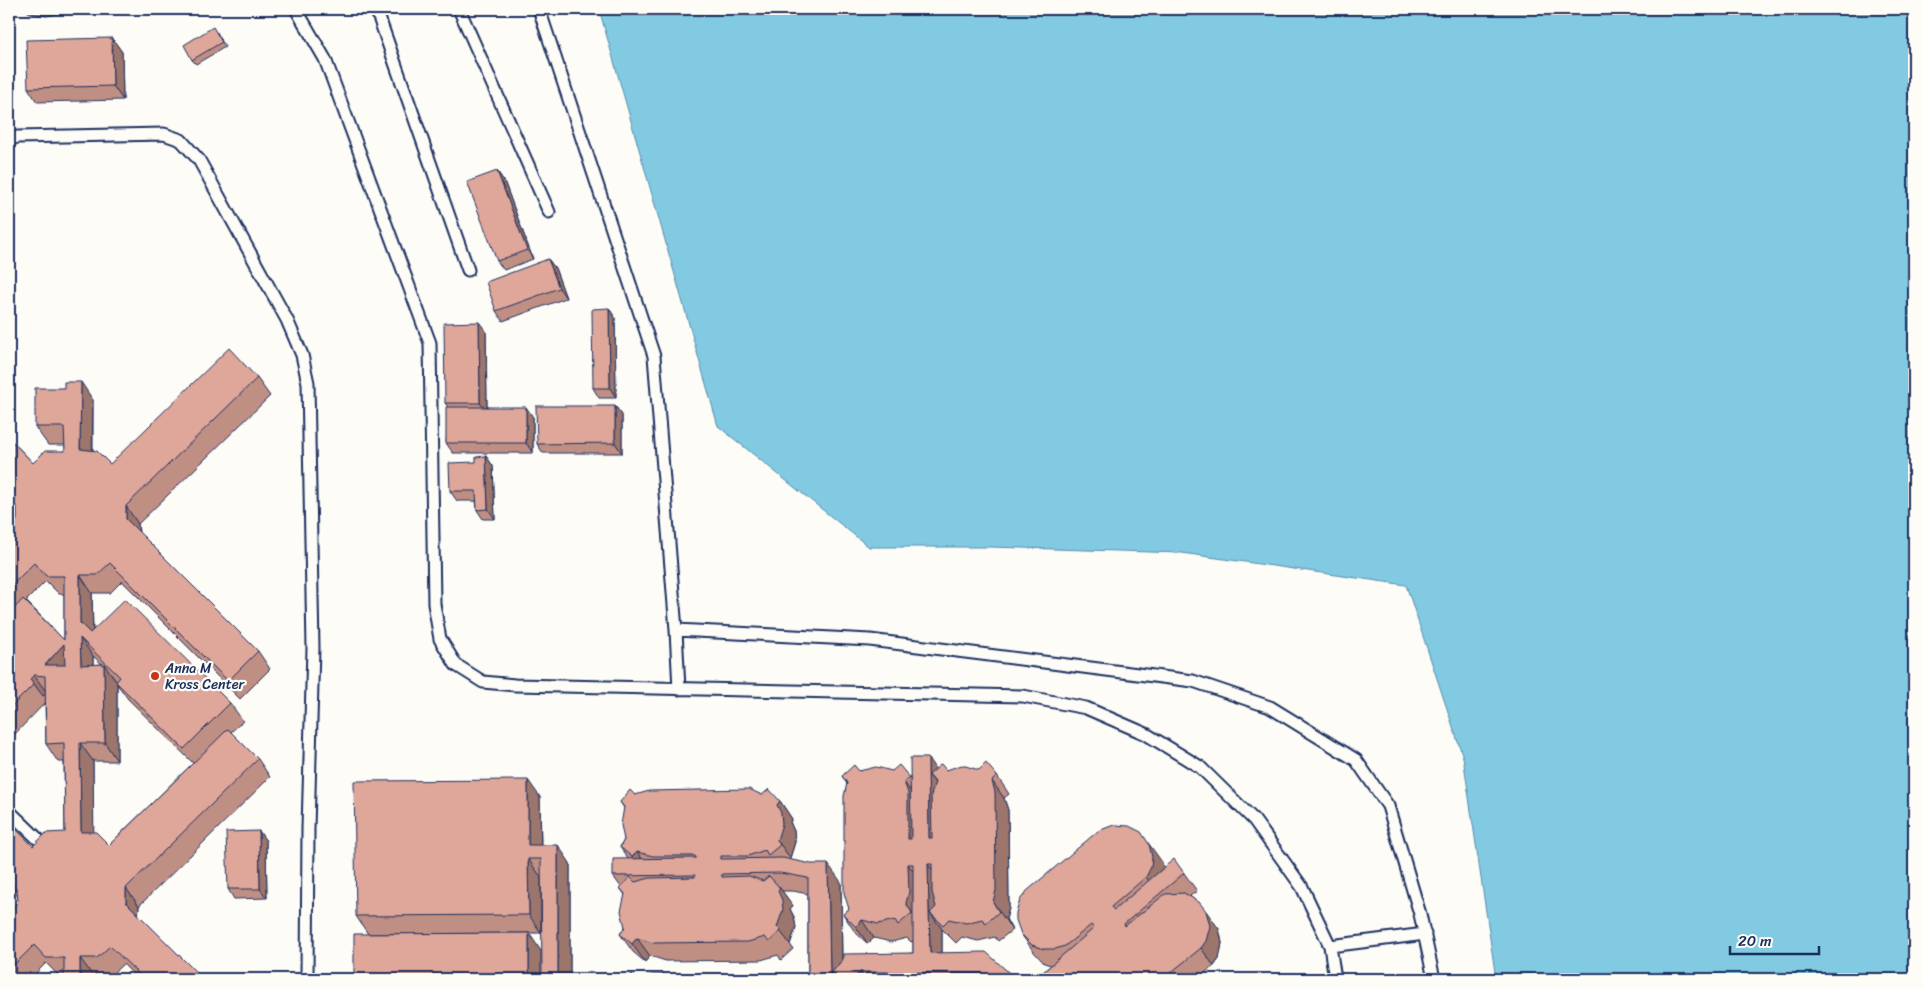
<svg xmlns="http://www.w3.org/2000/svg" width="1923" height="988" font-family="Sriracha,sans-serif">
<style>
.water{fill:#81cae2;stroke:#588cad}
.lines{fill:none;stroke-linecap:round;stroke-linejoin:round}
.lane-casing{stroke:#1b2f5e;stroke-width:15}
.lane{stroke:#fdfcf7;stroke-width:11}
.wall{fill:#c08f84;stroke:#1b2f5e;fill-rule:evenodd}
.shaded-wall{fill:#9c746c;stroke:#1b2f5e}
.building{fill:#dfa69a;stroke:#1b2f5e;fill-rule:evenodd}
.poi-dot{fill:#c8321e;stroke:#fdfcf7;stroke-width:2}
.labels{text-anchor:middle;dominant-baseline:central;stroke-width:4.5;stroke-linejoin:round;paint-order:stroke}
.poi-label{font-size:14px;fill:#1b2f5e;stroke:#fdfcf7;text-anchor:start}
</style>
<rect width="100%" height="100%" fill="#fdfcf7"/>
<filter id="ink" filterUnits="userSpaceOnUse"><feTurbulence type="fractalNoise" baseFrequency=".02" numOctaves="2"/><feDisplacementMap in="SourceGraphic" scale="10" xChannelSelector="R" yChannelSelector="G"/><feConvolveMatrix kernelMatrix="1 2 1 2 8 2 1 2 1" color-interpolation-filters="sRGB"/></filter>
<g filter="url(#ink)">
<path class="water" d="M599,9H1914V979H1496L1463,757L1406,585L1182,553L990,547H869L718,426Z"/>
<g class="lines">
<defs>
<path id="lane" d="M296,9L325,59L430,343L434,604L440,639L456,665L483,682L515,685L1023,696L1086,708L1146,734L1200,767L1254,820L1302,887L1330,946L1335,979
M376,9L468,270
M459,9L549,212
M539,9L654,356L676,630L679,689
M9,140L17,137L164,134L181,140L199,160L287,320L302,355L308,383L313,648L308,829L307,979
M676,630L870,640L1075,666L1193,681L1270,707L1356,760L1388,806L1420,914L1434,979
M9,811L38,839
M1330,946L1425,934"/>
</defs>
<use href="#lane" class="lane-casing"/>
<use href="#lane" class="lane"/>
</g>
<path class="wall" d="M24,9H67L58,14L46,16L30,13Z
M217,32L225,47L196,64L192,60Z
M112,38L122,52L123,100L37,102L28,88Z
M497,171L504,181L533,259L504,270L497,261Z
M548,259L555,268L566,298L503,321L496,311Z
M609,308L615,318L616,398H599L593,388Z
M486,331L487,407L533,417V453H453L446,443L448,407L445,403Z
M257,378L270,396L138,524L139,532L258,651L270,669L240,699L122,581L110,593H92L93,631L230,703L243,721L231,732L258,759L270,777L139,906L138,915L203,979H138L123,964L110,976H93V979H64V976H59L46,963L30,979H9V911L18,902L17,895L9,886V822L33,846L65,832L64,762H58L46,744L45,703L9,740V528L17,520V512L9,504V438L33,463L65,451V445H48L35,427L93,400V450L110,464ZM46,581L59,594H64V640L26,601ZM93,656L102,664L93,665ZM117,684L128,699L193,763L109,845L93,832V761H117Z
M615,406L622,415V453H543L537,444Z
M486,456L493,466L495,519H483L477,510L476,501H457L450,491L476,462Z
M935,769L997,776L1009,794L1004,798L1008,810L1009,908L1006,919L1012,930L998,941L995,937L978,941L962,937L956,943L942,929V953L1016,979H808V894L793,891H782L793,906L790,909L794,917L796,928L790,944L793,949L781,960L778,955L761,960L666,961L650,956L645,962L633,952L620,934L625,927V895L620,888L621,887L613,876L628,859L620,847L624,840V808L620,802L635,795L780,801L792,819L790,822L794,831L795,842L790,858L791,860L841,882L842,960L913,953V941L911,942L907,938L891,942L874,938L868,944L855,932L843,914L849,909L847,784L842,776L859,771L910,778Z
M540,797L541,845L570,863V979L541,879V933L368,934L356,916Z
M259,831L266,841L267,898L234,899L228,889Z
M1162,862L1163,868L1184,873L1197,891L1190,896L1219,929L1222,943L1219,959L1214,966L1197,979H1035L1051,965L1044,963L1034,952L1021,934Z"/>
<path class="shaded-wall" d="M112,38L122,52L123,100L113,86Z
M497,171L504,181L533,259L527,250Z
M548,259L555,268L566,298L559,288Z
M609,308L615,318L616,398L610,388Z
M479,322L486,331L487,412L480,403Z
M81,382L93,400L92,467L80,449Z
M615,406L622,415V453L615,443Z
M526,407L533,417V453L526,443Z
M486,456L493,466L495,519L488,509Z
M126,506L138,524L139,537L126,519Z
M80,575L92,593L93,641L80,623Z
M80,638L93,656V683L81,665Z
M64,644L77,662L57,683L45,665Z
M104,664L117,682V761L105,743Z
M34,675L47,693L43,696L30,679Z
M80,743L93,761L94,850L81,832Z
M928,758L940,776L929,775L941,791V856L929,838Z
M528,780L540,797L541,859L528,845Z
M992,781L1004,798L1008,810L1009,908L1006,919L1012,930L993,902Z
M904,782L917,800L921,857L908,839Z
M780,801L792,819L790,822L794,831L795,842L790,858L777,840V805Z
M259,831L266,841L267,898L260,889Z
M1149,844L1162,862L1165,875L1158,894L1146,877Z
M558,845L570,863V979H558Z
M637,852L650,869L644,875L632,857Z
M528,859L541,877V933L529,915Z
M828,864L841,882L842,979L830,975Z
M908,864L921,882L924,931L912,913L906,903Z
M928,864L941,882V923L930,913L942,929V971L930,953Z
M126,888L139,906L138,920L126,902Z
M780,888L793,906L790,909L794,917L796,928L790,944L777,927L778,891Z
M1206,911L1219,929L1222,943L1219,959L1214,966L1201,948Z
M862,920L874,938L868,944L856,927Z
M529,933L541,951V979H529Z
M637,938L650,956L645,962L632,944Z
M80,958L93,976V979H80Z
M860,972L865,979H854Z"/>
<path class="building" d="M213,27L222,42L192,60L184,45Z
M112,38L113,86L28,88L26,40Z
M497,171L527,250L497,261L467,182Z
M548,259L559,288L496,311L486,282Z
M609,308L610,388H593L592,309Z
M479,322L480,403H445L444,323Z
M229,348L257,378L126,506V519L258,651L228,681L110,563L97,575H80V623L90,633L125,599L230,703L184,749L116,682L120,677L80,638L81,665L104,664L105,743H80L81,832H96L109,845L228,729L258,759L126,888V902L203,979H144L110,946L97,958H80V979H64V958H46L34,945L9,970V911L18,902L17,889L9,881V822L33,846L46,833L65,832L64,743L46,744L45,676L34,675L30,679L34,684L9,709V614L23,599L64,640V576H46L34,563L9,588V528L17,520V507L9,499V438L33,463L45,451H65L64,427H35V388H64V382H81L80,449L97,451L110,464ZM64,644L65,665H45Z
M536,406H615V443L537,444Z
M446,407H526V443H446Z
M486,456L488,509L477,510L476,491H450L449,463L476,462V457Z
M910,758H928L929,838H932L931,795L935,782L929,775L941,764L946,770L962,765L979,770L986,763L997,776L992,781L995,792L996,890L993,902L999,912L986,923L982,919L966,923L949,919L943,925L930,913L936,907L932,892V864H928L930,953L986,952L1016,979H989L982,973L860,972L854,979H808V878L780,873L722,874V877L749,876L763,881L769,876L780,888L778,891L782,900L783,910L777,927L781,931L769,942L765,937L748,942L653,943L637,938L632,944L620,934L625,927L621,911L625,894L620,888L630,877L635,882L650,878L695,877V875L613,876V859L696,858L695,856H653L637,852L632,857L620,847L624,840L621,825L624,807L620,802L630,790L635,795L649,791L749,789L762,795L769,789L780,801L777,805L781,813L782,824L777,840L780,845L768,855L765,850L748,856H721V859L783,858L811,864H828L830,975L843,959V954L913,953V864H908L909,892L906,903L912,913L898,925L895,920L878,924L862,920L856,927L843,914L849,909L844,893V796L847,783L842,776L854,765L859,771L876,767L892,771L899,765L910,778L904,782L908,793V839H911Z
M528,780V845H558V979H542L541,859H528L529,915L356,916L354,781Z
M1114,825L1129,826L1141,832L1149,844L1152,857L1151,867L1146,877L1111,907L1114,910L1174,859L1184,873L1124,924L1125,926L1165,894L1184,893L1199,902L1206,911L1210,926L1206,941L1201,948L1163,979H1035L1094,928L1091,925L1065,946L1055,949H1044L1032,945L1021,934L1016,920V913L1020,900L1027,891L1098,831Z
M259,831L260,889H228L226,832Z
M529,933V979H354V934Z
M751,973L764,978L771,973L777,979H627L632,974L637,979L652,975Z"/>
</g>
<circle class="poi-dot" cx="155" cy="676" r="5"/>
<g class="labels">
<g class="poi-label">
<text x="165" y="668">Anna M<tspan x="165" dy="16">Kross Center</tspan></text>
</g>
</g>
<rect width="1923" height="988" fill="none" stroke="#fdfcf7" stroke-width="30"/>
<rect x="15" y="15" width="1893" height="958" fill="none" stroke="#1b2f5e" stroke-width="2" filter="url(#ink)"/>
<path d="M1730 946v8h89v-8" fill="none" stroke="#1b2f5e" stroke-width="2.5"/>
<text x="1738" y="946" font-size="15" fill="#1b2f5e" stroke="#fdfcf7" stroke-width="4" paint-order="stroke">20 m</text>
</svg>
